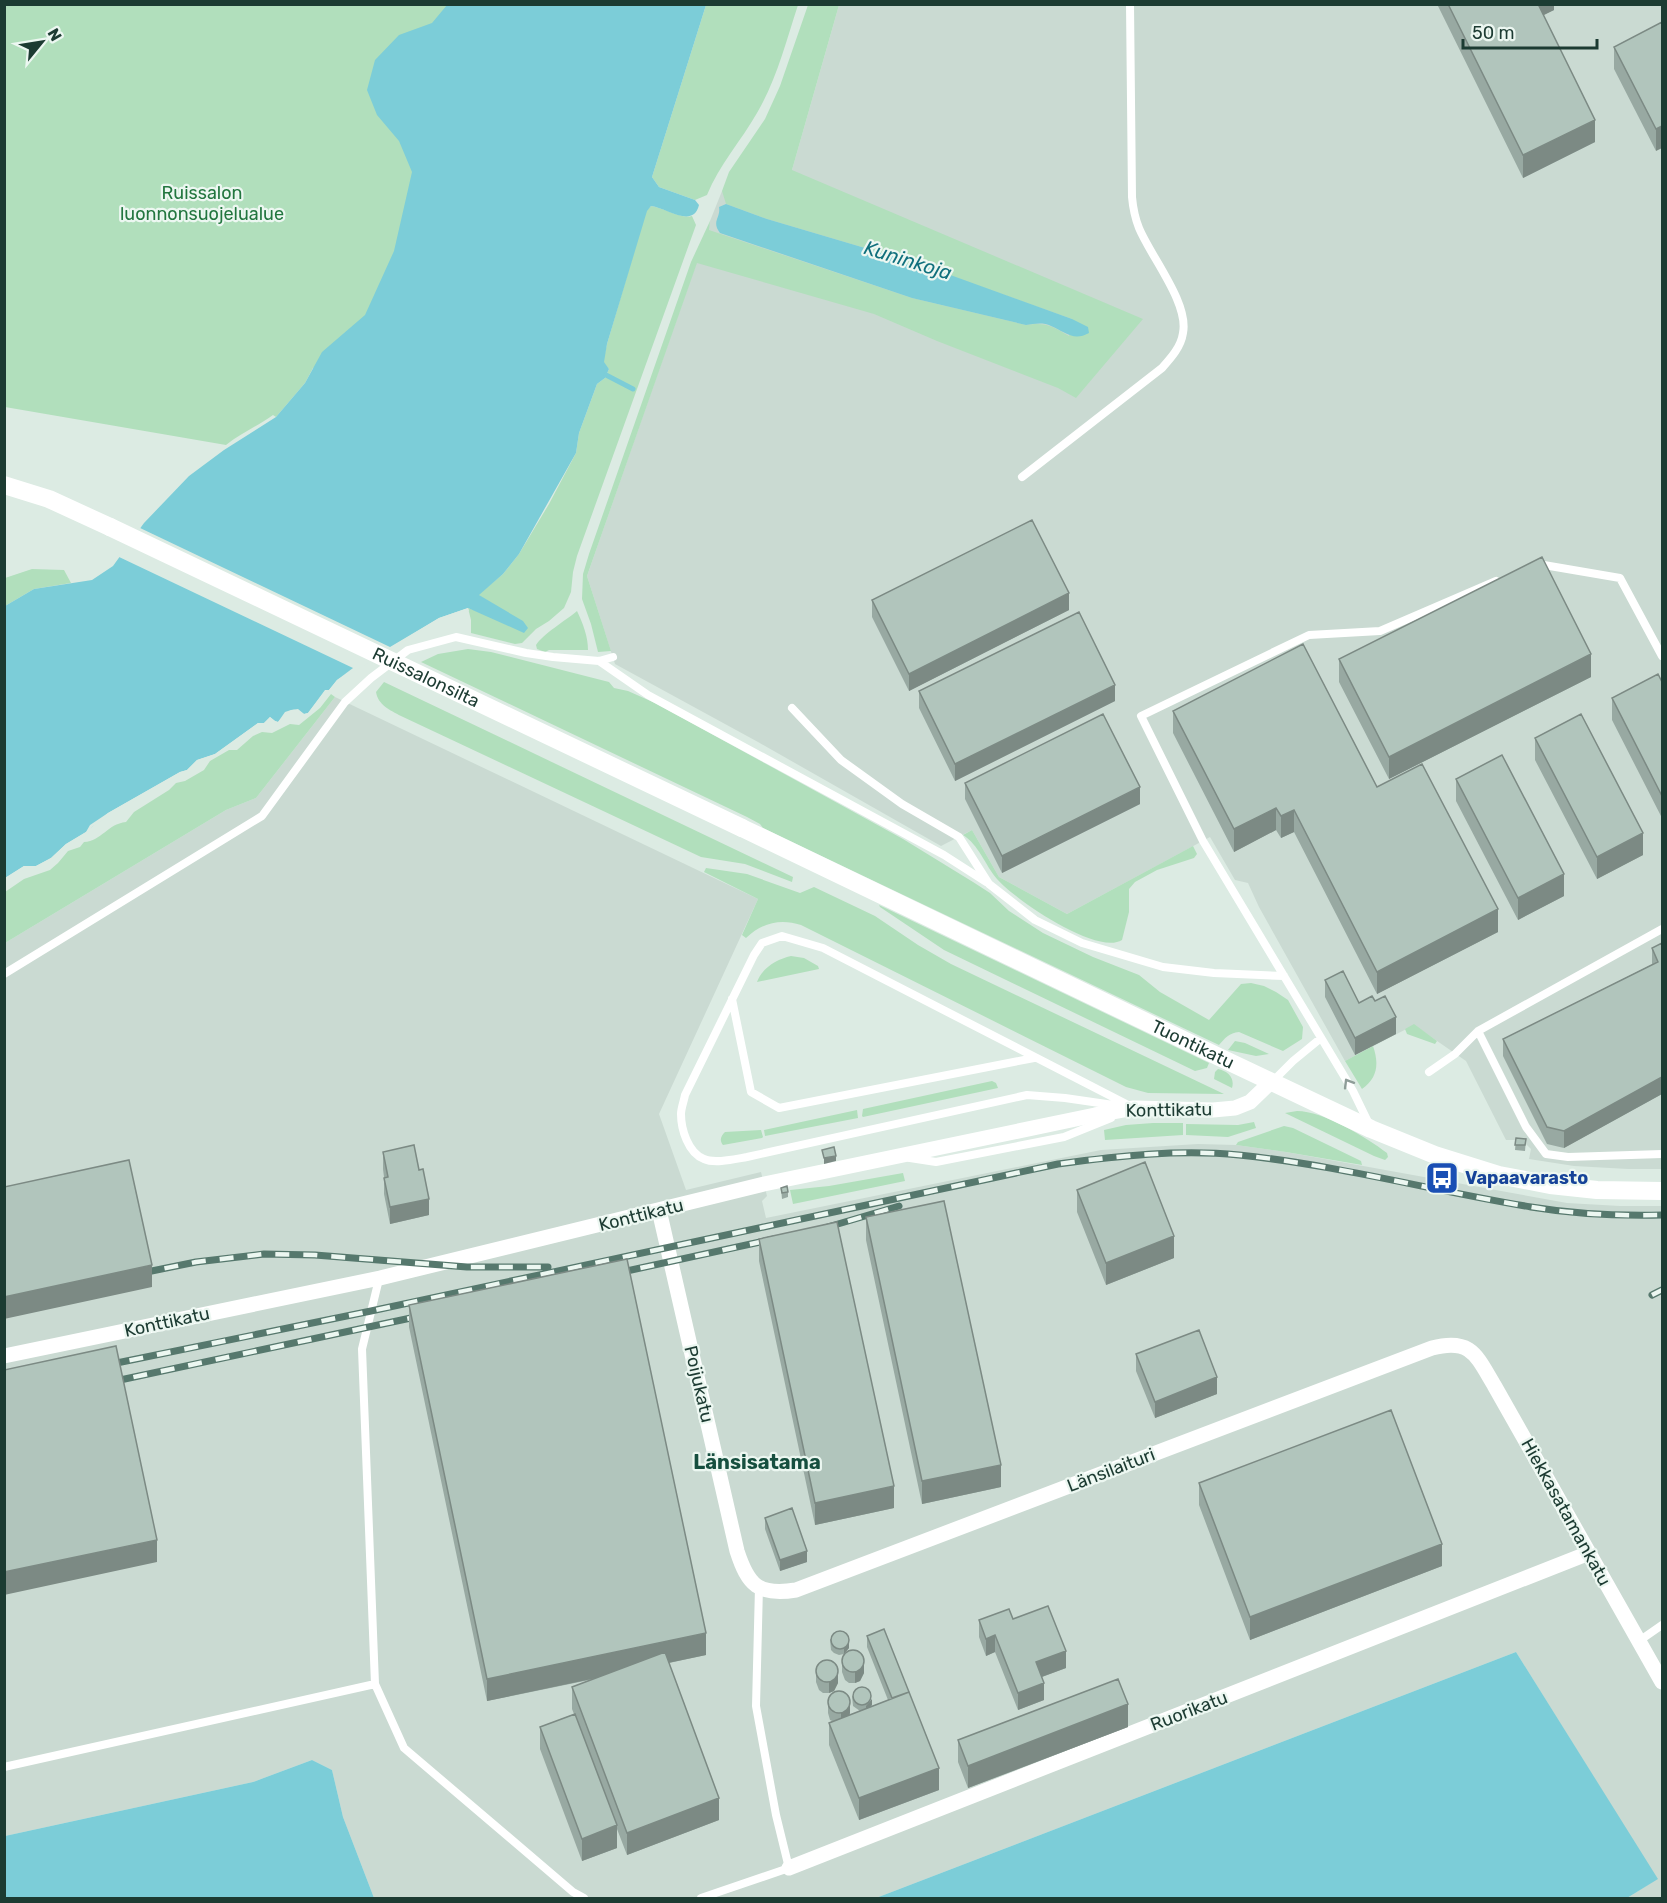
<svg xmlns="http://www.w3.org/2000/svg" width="1667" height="1903" font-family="Rubik,sans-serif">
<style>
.built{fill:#cadad2}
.green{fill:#b1dfbc}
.water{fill:#7ccdd8}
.pier{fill:#dcebe3}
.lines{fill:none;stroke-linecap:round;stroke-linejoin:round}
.stream{stroke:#7ccdd8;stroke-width:5}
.service{stroke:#fff;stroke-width:8}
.minor{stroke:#fff;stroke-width:15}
.tertiary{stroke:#fff;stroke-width:18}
.rail-casing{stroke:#56786d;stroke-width:7}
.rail{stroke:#ecf7f1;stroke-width:4.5;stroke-dasharray:14;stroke-linecap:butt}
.tertiary-bridge{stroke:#fff;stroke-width:18}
.wall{fill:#98a9a2}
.shaded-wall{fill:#7c8a84}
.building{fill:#b1c5bc;stroke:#7c8a84;stroke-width:1.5}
.oneway{stroke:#8e9d98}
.labels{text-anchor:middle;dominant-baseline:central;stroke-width:4.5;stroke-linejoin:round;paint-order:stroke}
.park-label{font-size:18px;fill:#22763f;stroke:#ecf7f1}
.street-label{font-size:18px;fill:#1c3b32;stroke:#ecf7f1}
.transit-label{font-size:18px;font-weight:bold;fill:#164399;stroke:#ecf7f1;text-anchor:start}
.water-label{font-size:20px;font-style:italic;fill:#10707d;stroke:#ecf7f1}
.neighbourhood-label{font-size:20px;font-weight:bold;fill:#164f3f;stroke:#ecf7f1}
</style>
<rect width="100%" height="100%" fill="#dcebe3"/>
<path class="built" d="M839,5H1662V1169H1628L1574,1166L1529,1159L1531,1149L1522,1140H1506L1466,1061L1414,1025L1345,1061L1259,907L1248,883L1235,880L1210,837L1067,914L999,877L972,830L941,846L758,742L615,664L587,576L708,230L710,221L722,191L792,170Z
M335,697L758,899L659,1114L686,1190L761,1172L767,1196L762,1201L766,1218L1101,1150L1198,1144L1236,1145L1286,1152L1567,1203L1620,1206H1662V1898H1627L1657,1879L1516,1652L876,1898H374L343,1817L332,1770L312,1760L253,1782L5,1836V943L226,810L256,798Z"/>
<path class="green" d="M4,5H480L381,344L313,368L305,383L276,417L273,415C258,426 241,433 226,445L5,407Z
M706,5H798C786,41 777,79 757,113C741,141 719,165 707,195L695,200L659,187L652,177Z
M808,5H839L792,170L1143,319L1076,398L1058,388L937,341L874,314L697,263L587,576L611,651L598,652L591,624L582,599L583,574L589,554L691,262L710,221L709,230L912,298L1026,325C1046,322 1052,326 1069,336L1072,319L931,269L912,267L892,256L767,219L726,204L722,191L729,172L765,119L780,86Z
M651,206C665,208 680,219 692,216L696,225L577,556L573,572L571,592L564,608L549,621L536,629L522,643L515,644L471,633V620L468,608L485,614L495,605L478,595L503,574L519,554L549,504L576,453L579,433L597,384L605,378L609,369L603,362L607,344L646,211Z
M32,569L64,570L71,583L34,589L5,606V578Z
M577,611C583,624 588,636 588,650H549L545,652L537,649L536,645C543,634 565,621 577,611Z
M468,649L491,652L609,682L614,688L628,691L655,703L903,839L973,882L990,893L1009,911L1043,933L1093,957L1139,975L1160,992L1209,1020L1241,984L1251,983L1264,986L1276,992L1288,1000L1303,1027L1302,1039L1283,1051L1239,1032C1229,1033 1225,1038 1219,1045L811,851L763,828L760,824L747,817L421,662L438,654Z
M384,682L793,877L792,882L745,864L701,857L401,716C390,710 378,705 376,692Z
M331,694L335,697L256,798L226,810L5,943V892L24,879L50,870L58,863L68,851L80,847L84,842C102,841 107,824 126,822L134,812L169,790L176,783L185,781L204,770L210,761L229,750H237L253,736L262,732L272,733L290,724L299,725L320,708Z
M972,830L999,877L1067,914L1193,846L1197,854L1194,858L1157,870L1135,882L1129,889V912L1122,940C1097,956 1014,899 997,879C985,865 979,845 963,835Z
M706,868L747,874L800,893L814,887L875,916L918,945L951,964L1224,1094L1148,1093L1126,1087L801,925C780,918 762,923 746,938L742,935L758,899L704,872Z
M879,905L1209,1063L1207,1068L1195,1071L944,950L880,907Z
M791,956L804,958L818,966L819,969L757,982C762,968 777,959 791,956Z
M1414,1024L1437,1041L1435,1044L1407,1034L1405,1029Z
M1235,1041L1245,1043L1269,1054L1256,1056L1228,1050Z
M1373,1046C1379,1063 1378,1078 1362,1089L1345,1061Z
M1218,1069C1228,1071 1235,1078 1232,1088L1214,1079L1215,1072Z
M992,1081L996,1083L998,1088L863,1117L862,1116L863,1109Z
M857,1110L858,1118L765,1136L764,1130Z
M1297,1111C1323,1111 1366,1137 1387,1153L1388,1157L1385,1160L1374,1156L1285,1113Z
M1254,1122L1256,1128L1228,1137L1186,1135V1124L1238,1125Z
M1153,1123H1183V1135L1105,1140L1104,1130L1126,1125Z
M1284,1126L1293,1128L1357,1159L1361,1161L1362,1165L1286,1152L1236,1145L1238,1142Z
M761,1130L763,1137L762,1138L723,1145C719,1140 721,1136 725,1132Z
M903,1173L905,1181L793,1204L790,1190L829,1186Z"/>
<path class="water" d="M447,5H706L652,177L659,187L695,200L699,205C693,229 667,208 651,206L647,211L607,344L604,362L609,369L605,378L597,384L579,433L576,453L519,554L503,574L479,595L523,621L528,628L524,633L468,608L439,618L337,680L329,690L325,691L308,713L304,714C291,705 288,712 278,722L275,721L270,717L264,723H258L215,754L197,760L187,770L180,772L108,813L86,832L66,844L51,858L36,866H24L5,878V606L34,589L92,580L113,566L144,523L189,476L224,450L276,417L305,383L322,352L365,315L394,251L412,172L399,141L377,115L367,90L375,60L399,35L432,23Z
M726,204L767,219L892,256L912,267L931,268L1072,319L1088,327L1089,333C1073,342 1064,331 1051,326C1043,322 1034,324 1026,325L912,298L720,233C711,221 721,218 719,207Z
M1516,1652L1658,1879L1627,1898H876Z
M312,1760L332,1770L343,1817L374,1898H5V1836L253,1782Z"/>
<path class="pier" d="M138,527L390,647L439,618L468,608L469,611L461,612L440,620L353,672L339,682L331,692L327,693L310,715L304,717L297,713H292L287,715L279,724H274L270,721L266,726H259L217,756L199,762L189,773L181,774L110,815L92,827L87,835L67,846L52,860L38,869H25L4,881L5,878L24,866H36L51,858L66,844L86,832L90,825L108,813L180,772L187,770L197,760L215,754L258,723H264L270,717L275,721L278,722L285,712L291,710L298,709L304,714L308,713L325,690H329L337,680L353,668L117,556Z"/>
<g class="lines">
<path class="stream" d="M606,375L633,389"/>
<path class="service" d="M1022,477L1162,368C1171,358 1181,347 1183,333C1189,303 1151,257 1139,228C1135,218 1133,208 1132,197L1130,4
M1538,564L1620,578L1662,656
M599,661L648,695L944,855L986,882
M792,708L841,760L902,804L959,837L989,884L1035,920L1082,943L1163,967L1214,973L1284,976
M782,936L823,948L1134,1108L1065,1098L1027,1095L747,1157C735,1159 715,1164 704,1159C688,1153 681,1129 681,1114C681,1108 684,1101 685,1095L754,955L762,943Z
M4,974L262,816L345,702L371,678L408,650L456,637L526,653L553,657L599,661L613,657
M732,999L751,1092L779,1108L1034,1058
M1478,1031L1526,1127L1546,1154L1568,1157L1662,1154
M1429,1072L1455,1054L1478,1031L1662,929
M1273,1081L1293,1061L1321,1038
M1369,1124L1353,1091L1203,841L1141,716L1309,635L1380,631L1496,581
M910,1158L936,1162L1064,1137L1111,1118
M1639,1641L1662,1625
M375,1684L404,1748L573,1892L584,1898
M4,1767L375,1684L362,1349L379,1279
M701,1898L789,1868L776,1815L756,1706L759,1587"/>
<path class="minor" d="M659,1210L737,1551C748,1585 758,1596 796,1590L1432,1348C1471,1338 1476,1355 1494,1385L1662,1682
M4,1356L380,1278L764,1184L1095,1115L1134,1108L1213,1110L1235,1108L1250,1102L1272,1081
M789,1868L1589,1553"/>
<g class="tertiary">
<path d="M4,485L49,499L110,527"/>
<path id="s1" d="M742,828L1219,1057L1371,1129L1435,1155L1499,1175L1550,1185L1597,1190L1662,1191"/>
</g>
<defs>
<path id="rail" d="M821,1229L899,1206
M137,1274L196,1262L264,1254L315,1255L467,1267H548
M613,1274L774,1239
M1652,1295L1662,1290
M102,1366L371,1311L1058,1164C1118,1156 1179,1149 1239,1155C1338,1165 1434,1191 1531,1207C1574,1214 1619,1216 1662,1215
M106,1383L425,1315"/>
</defs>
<use href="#rail" class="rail-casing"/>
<use href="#rail" class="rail"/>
<path class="tertiary-bridge" id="s2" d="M110,527L742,828"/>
</g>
<path class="wall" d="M1437,4H1554V10L1543,15L1595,142L1523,178Z
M1662,22L1656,151L1614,69V47Z
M872,600L1069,610L909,691L872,617Z
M1339,659L1591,677L1389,779L1339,682Z
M1662,682V818L1612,720V698Z
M919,691L1115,701L955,781L919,708Z
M1173,711L1377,787L1498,932L1377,994L1294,832L1281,838L1276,830L1234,852L1173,733Z
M1535,738L1643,855L1597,879L1535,760Z
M1456,779L1564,896L1518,920L1456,801Z
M965,783L1140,804L1002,873L965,799Z
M1662,943V1094L1564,1148L1547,1144L1503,1056V1039L1652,964V948Z
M1325,980L1359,1003L1396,1034L1355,1055L1325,997Z
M1516,1138L1526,1139L1525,1151L1515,1150Z
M383,1152L419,1170L429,1215L390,1224L384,1194V1177L383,1169Z
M781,1188L788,1192V1197L782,1199Z
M1077,1190L1174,1258L1106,1285L1077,1212Z
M866,1217L1001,1487L922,1504L866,1240Z
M759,1239L894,1508L815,1525L759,1261Z
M409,1305L706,1655L669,1663L719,1820L627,1855L617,1829V1848L582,1861L540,1749V1727L574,1714L572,1709V1687L594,1679L487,1701L409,1327Z
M1136,1354L1217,1394L1155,1418L1136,1371Z
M1199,1483L1442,1566L1250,1640L1199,1505Z
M765,1518L807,1562L780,1571L765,1529Z
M1013,1619L1066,1668L1042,1677L1044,1700L1018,1710L995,1652L986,1656L979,1637V1620Z
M867,1636L939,1790L859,1820L829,1745V1723L832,1721L830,1720L828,1713V1702L850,1713V1715L860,1711L853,1706L852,1696L872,1705L870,1707L888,1700L867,1647Z
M830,1639L849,1648L844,1654L839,1655L834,1653L831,1650Z
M842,1661L864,1673L860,1681L855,1683H849L845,1680L842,1672Z
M816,1671L838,1683L834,1691L829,1693H823L819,1690L816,1682Z
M1128,1727L968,1788L958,1762V1740Z"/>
<path class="shaded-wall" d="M1534,4H1554V10L1534,20Z
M1595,120V142L1523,178V155Z
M1662,126V148L1656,151V129Z
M1069,593V610L909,691V674Z
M1591,654V677L1389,779V757Z
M1115,685V701L955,781V764Z
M1140,787V804L1002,873V856Z
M1276,808V830L1234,852V829Z
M1294,810V832L1281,838V816Z
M1643,833V855L1597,879V857Z
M1564,874V896L1518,920V898Z
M1498,909V932L1377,994V972Z
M1396,1017V1034L1355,1055V1038Z
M1662,1077V1094L1564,1148V1131Z
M836,1156V1161L824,1164V1158Z
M429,1199V1215L390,1224V1207Z
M1174,1236V1258L1106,1285V1263Z
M152,1265V1287L4,1319V1297Z
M1217,1377V1394L1155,1418V1402Z
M1001,1465V1487L922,1504V1481Z
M894,1486V1508L815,1525V1503Z
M157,1540V1562L4,1595V1572Z
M1442,1544V1566L1250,1640V1617Z
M807,1551V1562L780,1571V1560Z
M706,1633V1655L487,1701V1679Z
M995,1635V1652L986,1656V1639Z
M849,1642V1648L844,1654V1649Z
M1066,1651V1668L1036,1679V1662Z
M864,1661V1673L860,1681L855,1683V1672Z
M838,1671V1683L834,1691L829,1693V1682Z
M1044,1683V1700L1018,1710V1693Z
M872,1699V1705L866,1711V1706Z
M850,1702V1713L846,1722L841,1724V1713Z
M1128,1704V1727L968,1788V1766Z
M939,1768V1790L859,1820V1798Z
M719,1798V1820L627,1855V1833Z
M617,1825V1848L582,1861V1839Z"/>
<path class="building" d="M1448,4H1538L1595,120L1523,155Z
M1662,22V126L1656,129L1614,47Z
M1032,520L1069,593L909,674L872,600Z
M1542,557L1591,654L1389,757L1339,659Z
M1079,612L1115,685L955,764L919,691Z
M1303,644L1377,787L1422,764L1498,909L1377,972L1294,810L1281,816L1276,808L1234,829L1173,711Z
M1658,674L1662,682V796L1612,698Z
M1103,714L1140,787L1002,856L965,783Z
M1581,714L1643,833L1597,857L1535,738Z
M1502,755L1564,874L1518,898L1456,779Z
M1662,943V1077L1564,1131L1547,1127L1503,1039L1658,962L1652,948Z
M1343,971L1359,1003L1372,996L1375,1001L1385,996L1396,1017L1355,1038L1325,980Z
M1516,1138L1526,1139L1525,1145H1515Z
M414,1145L419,1170L423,1169L429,1199L390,1207L384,1178L388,1177L383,1152Z
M834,1147L836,1156L824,1158L822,1150Z
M129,1160L152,1265L4,1297V1187Z
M1145,1162L1174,1236L1106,1263L1077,1190Z
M787,1186L788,1192L782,1193L781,1188Z
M944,1201L1001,1465L922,1481L866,1217Z
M837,1222L894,1486L815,1503L759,1239Z
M627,1259L706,1633L487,1679L409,1305Z
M1199,1330L1217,1377L1155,1402L1136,1354Z
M116,1346L157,1540L4,1572V1370Z
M1391,1410L1442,1544L1250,1617L1199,1483Z
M792,1508L807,1551L780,1560L765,1518Z
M1048,1606L1066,1651L1036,1662L1044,1683L1018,1693L995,1635L986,1639L979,1620L1009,1609L1013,1619Z
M884,1629L909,1692L892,1698L867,1636Z
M831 1640a9 9 0 1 1 18 0a9 9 0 1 1-18 0Z
M842 1661a11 11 0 1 1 22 0a11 11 0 1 1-22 0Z
M665,1652L719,1798L627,1833L572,1687Z
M816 1671a11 11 0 1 1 22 0a11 11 0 1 1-22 0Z
M1118,1679L1128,1704L968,1766L958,1740Z
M853 1696a9 9 0 1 1 18 0a9 9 0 1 1-18 0Z
M828 1702a11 11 0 1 1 22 0a11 11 0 1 1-22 0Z
M909,1692L939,1768L859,1798L829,1723Z
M575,1714L617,1825L582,1839L540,1727Z"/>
<defs><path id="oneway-chevron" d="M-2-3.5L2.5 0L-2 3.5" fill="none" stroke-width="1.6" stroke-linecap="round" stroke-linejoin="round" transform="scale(1.5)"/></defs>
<use class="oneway" href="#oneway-chevron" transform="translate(1348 1083) rotate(-121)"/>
<defs>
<symbol id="bus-square" viewBox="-11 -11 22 22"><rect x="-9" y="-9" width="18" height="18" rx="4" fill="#1a4fb4" stroke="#ecf7f1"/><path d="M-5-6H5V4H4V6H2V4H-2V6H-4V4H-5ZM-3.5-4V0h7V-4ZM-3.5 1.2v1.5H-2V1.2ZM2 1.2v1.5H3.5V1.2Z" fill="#fff"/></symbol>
</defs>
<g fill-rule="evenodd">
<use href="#bus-square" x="1423" y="1159" width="38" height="38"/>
</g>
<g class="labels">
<g class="park-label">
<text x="202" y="193">Ruissalon<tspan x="202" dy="21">luonnonsuojelualue</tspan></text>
</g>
<g class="street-label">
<text stroke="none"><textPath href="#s2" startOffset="350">Ruissalonsilta</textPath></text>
<text stroke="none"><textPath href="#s1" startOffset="500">Tuontikatu</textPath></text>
<text transform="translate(1169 1110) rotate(-1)">Konttikatu</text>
<text transform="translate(641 1215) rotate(-14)">Konttikatu</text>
<text transform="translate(167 1322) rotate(-12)">Konttikatu</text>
<text transform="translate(699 1384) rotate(77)">Poijukatu</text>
<text transform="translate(1111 1470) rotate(-21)">Länsilaituri</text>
<text transform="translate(1566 1512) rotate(61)">Hiekkasatamankatu</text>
<text transform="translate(1189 1711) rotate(-21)">Ruorikatu</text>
</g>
<g class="transit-label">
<text x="1465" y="1178">Vapaavarasto</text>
</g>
<g class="water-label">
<text transform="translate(908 260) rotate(17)">Kuninkoja</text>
</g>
<g class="neighbourhood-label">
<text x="757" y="1462">Länsisatama</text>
</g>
</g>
<rect width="1667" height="1903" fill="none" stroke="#1c3b32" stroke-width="12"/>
<g transform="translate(42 42) rotate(60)" stroke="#ecf7f1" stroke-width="4.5" paint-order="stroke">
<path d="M0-4.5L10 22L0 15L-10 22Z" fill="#1c3b32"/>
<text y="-9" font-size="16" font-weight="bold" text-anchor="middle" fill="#1c3b32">N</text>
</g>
<path d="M1463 39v9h134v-9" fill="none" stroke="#1c3b32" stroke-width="3"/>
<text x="1472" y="39" font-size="18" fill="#1c3b32" stroke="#ecf7f1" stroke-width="4.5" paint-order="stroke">50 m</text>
</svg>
